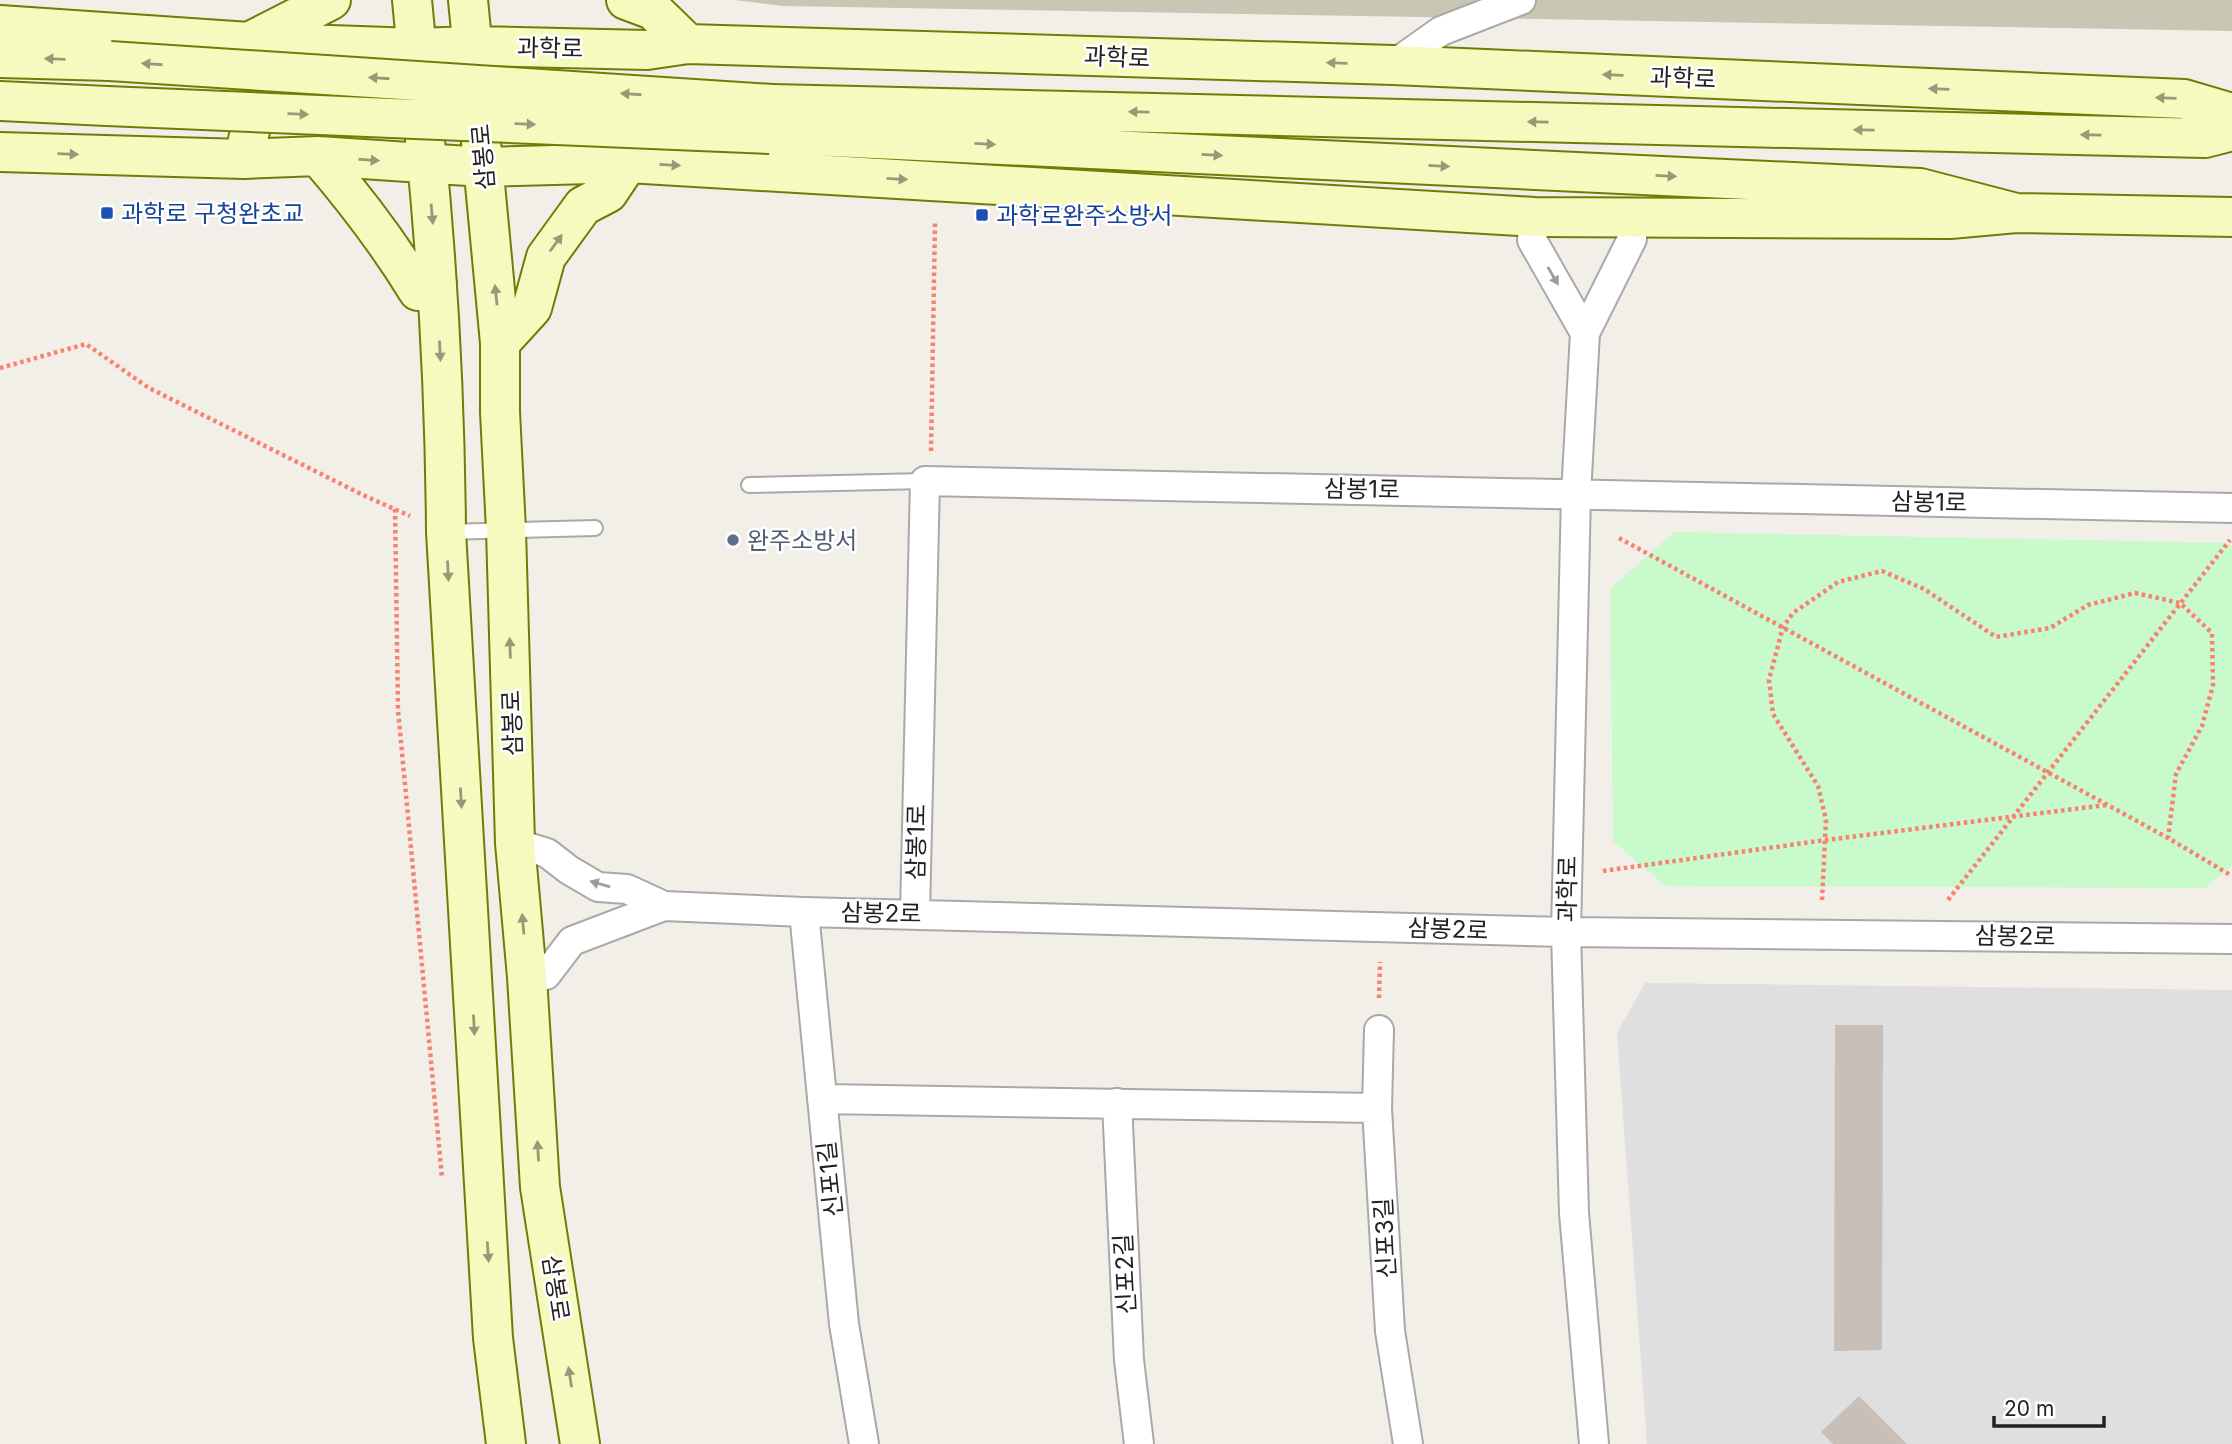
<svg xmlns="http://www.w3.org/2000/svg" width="2232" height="1444" font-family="Inter,'Noto Sans KR',sans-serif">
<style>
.residential{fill:#e0dfdf}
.construction{fill:#c7c7b4}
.park{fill:#c8facc}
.building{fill:#c7bfb8}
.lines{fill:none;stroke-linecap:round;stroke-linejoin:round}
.lane-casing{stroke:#a9a9a9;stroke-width:18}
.street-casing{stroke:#a9a9a9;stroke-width:32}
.secondary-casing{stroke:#707d05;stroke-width:42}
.path{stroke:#fa8072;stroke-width:4.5;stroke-dasharray:3.5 3.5;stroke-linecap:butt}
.lane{stroke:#fff;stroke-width:14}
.street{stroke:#fff;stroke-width:28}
.secondary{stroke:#f7fabf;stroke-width:38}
.secondary-bridge-casing{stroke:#707d05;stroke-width:42;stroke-linecap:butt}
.secondary-bridge{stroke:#f7fabf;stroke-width:38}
.oneway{fill:#979978}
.oneway2{fill:#9c9c9c}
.transit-dot{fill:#1a4fb4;stroke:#fff;stroke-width:2.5}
.service-dot{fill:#5c6f8a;stroke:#fff;stroke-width:2.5}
.labels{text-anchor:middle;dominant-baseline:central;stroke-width:5;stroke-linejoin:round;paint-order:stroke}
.street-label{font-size:24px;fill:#222;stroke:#fff}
.transit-label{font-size:24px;fill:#164399;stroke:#fff;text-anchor:start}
.service-label{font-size:24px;fill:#4e5e75;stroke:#fff;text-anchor:start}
</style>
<rect width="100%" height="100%" fill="#f2efe9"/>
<path class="residential" d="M1645,983L2232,990V1444H1647L1617,1033Z"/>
<path class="construction" d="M735,0H2232V31L783,6Z"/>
<path class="park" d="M1674,532L2227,543L2232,547V866L2205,888L1665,886L1613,841L1610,589Z"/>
<path class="building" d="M1835,1025H1883L1882,1350L1834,1351Z
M1859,1396L1907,1444H1833L1821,1432Z"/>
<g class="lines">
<defs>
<path id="lane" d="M749,485L925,481
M446,532L595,528"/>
<path id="street" d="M1393,65L1441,31L1521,0
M1534,217L1532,240L1585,333
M515,843L547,853L569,870L598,887L627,889L664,906L804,912L1566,932L2232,939
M804,912L844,1324L864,1444
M915,914L925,481L2232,508
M527,977L546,975L572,941L664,906
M1379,1030L1377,1108L1390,1331L1408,1444
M822,1099L1377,1108
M1117,1103L1129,1360L1139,1444
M1594,1444L1574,1213L1566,932L1576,494L1585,333L1632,239V216"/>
<path id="secondary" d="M412,0L419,73
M468,0L475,72
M626,0L653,10L688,44
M0,25L249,42L416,48L473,46L647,50L688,44L1393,65L2184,99L2232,113
M0,58L110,61
M0,101L107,106
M772,104L2205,138L2232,131
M770,134L1920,188L2016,213L2232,217
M425,140C438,270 445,401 446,532L493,1338L506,1444
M481,142L500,343V412L506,530L515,843L527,977L540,1187L580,1444
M0,152L244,159L318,156L483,167L628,163L1534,217L1950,219L2016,213
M318,156C356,200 388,242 418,291L437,283
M244,159L251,126L265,82L249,42L331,0
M500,343L532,308L546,257L583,206L608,193L628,163L612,155"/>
</defs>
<use href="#lane" class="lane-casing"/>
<use href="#street" class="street-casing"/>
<use href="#secondary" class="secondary-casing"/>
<path class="path" d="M0,368L86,344L149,388L363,495L410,516
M931,451L935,223
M395,509L398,710L442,1178
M1619,538L2168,838L2232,876
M1603,871L1826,840L2106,805
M1822,900L1826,820L1818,786L1773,714L1769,680L1783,627L1793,613L1838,582L1882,571L1924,589L1996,637L2050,628L2088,605L2135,593L2180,603L2212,633L2213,685L2202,726L2176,774L2168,838
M1948,900L2230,540
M1379,998L1380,962"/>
<use href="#lane" class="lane"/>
<use href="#street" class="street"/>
<use href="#secondary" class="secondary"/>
<defs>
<path id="secondary-bridge" d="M110,61L772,104
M107,106L770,134"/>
</defs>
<use href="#secondary-bridge" class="secondary-bridge-casing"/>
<use href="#secondary-bridge" class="secondary-bridge"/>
</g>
<defs><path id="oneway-solid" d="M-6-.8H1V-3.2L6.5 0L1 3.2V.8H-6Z" transform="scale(1.75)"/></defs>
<g class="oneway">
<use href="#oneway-solid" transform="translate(55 59) rotate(-178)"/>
<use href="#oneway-solid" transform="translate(1337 63) rotate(-178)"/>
<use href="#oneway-solid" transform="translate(152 64) rotate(-176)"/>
<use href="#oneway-solid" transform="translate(1613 75) rotate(-178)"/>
<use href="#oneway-solid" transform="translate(379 78) rotate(-176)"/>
<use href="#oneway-solid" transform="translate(1939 89) rotate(-178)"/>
<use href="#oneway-solid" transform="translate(631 94) rotate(-176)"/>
<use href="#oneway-solid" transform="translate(2166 98) rotate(-178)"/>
<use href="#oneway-solid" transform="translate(1139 112) rotate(-179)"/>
<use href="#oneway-solid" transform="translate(298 114) rotate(2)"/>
<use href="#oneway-solid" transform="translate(1538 122) rotate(-179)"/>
<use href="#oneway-solid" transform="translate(525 124) rotate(2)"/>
<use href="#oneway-solid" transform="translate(1864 130) rotate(-179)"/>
<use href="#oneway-solid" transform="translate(2091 135) rotate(-179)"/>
<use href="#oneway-solid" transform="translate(985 144) rotate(3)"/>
<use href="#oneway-solid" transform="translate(68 154) rotate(2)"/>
<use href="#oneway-solid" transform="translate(1212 155) rotate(3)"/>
<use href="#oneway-solid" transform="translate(369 160) rotate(4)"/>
<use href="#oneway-solid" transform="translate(670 165) rotate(3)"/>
<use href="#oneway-solid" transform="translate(1439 166) rotate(3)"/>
<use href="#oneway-solid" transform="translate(1666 176) rotate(3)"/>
<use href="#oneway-solid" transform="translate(897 179) rotate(3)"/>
<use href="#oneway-solid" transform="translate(432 214) rotate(85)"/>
<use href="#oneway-solid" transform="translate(556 243) rotate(-54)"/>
<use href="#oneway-solid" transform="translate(496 295) rotate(-96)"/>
<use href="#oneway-solid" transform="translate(440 351) rotate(87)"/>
<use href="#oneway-solid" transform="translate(448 571) rotate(87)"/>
<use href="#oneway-solid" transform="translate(510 648) rotate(-92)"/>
<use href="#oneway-solid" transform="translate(461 798) rotate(87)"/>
<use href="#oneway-solid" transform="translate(523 924) rotate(-95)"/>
<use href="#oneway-solid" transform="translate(474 1025) rotate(87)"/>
<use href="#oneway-solid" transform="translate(538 1151) rotate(-93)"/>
<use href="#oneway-solid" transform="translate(488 1252) rotate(86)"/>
<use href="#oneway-solid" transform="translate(570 1377) rotate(-99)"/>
</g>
<g class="oneway2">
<use href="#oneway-solid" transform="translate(1553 276) rotate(60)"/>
<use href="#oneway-solid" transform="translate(600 884) rotate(-164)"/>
</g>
<g class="transit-dot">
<rect x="100" y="206" width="14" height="14" rx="3.5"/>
<rect x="975" y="208" width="14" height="14" rx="3.5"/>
</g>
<circle class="service-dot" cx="733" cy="540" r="7"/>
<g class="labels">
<g class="street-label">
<text transform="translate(550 48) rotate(1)">과학로</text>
<text transform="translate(1117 57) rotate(2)">과학로</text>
<text transform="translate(1683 78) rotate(2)">과학로</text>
<text transform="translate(483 157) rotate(-95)">삼봉로</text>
<text transform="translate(1362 489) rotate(1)">삼봉1로</text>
<text transform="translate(1929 502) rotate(1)">삼봉1로</text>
<text transform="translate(512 723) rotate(-92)">삼봉로</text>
<text transform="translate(916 842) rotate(-89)">삼봉1로</text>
<text transform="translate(1567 889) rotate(-89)">과학로</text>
<text transform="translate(881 913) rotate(1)">삼봉2로</text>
<text transform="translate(1448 929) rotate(2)">삼봉2로</text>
<text transform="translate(2015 936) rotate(1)">삼봉2로</text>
<text transform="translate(830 1179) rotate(-96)">신포1길</text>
<text transform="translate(1385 1238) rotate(-93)">신포3길</text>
<text transform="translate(1125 1274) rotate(-93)">신포2길</text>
<text transform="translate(556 1288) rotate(81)">삼봉로</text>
</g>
<g class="transit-label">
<text x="121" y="213">과학로 구청완초교</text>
<text x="996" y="215">과학로완주소방서</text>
</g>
<g class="service-label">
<text x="747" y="540">완주소방서</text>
</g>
</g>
<path d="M1994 1416v10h110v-10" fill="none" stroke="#222222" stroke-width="3.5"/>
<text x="2004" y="1416" font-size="21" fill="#222222" stroke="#ffffff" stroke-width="5" paint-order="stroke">20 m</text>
</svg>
